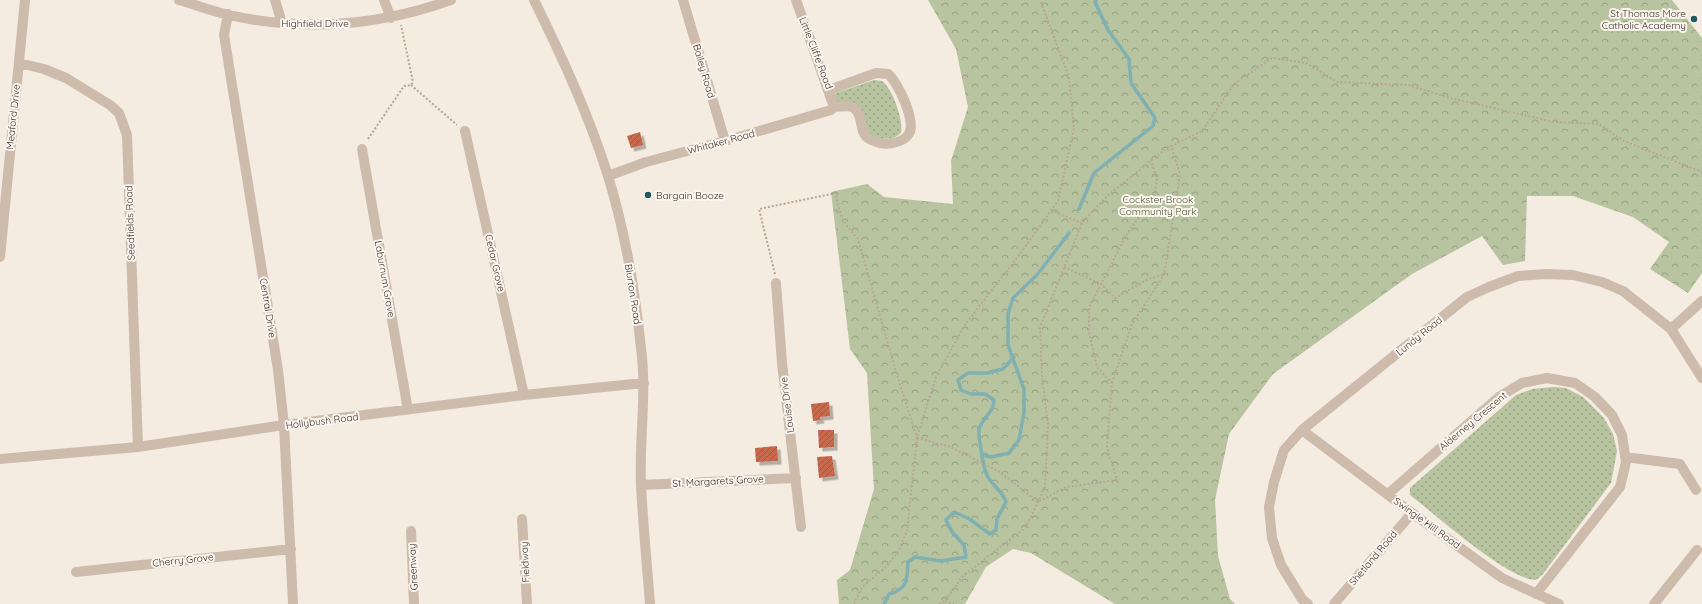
<svg xmlns="http://www.w3.org/2000/svg" width="1702" height="604" font-family="Quicksand,sans-serif">
<style>
.grass{fill:url(#grass-dots)}
.forest{fill:url(#forest-crowns)}
.lines{fill:none;stroke-linecap:round;stroke-linejoin:round}
.stream{stroke:#7fb0b2;stroke-width:3.5}
.building{fill:url(#building-hatch);filter:url(#shadow)}
.path{stroke:#b9a596;stroke-width:2;stroke-dasharray:2 2;stroke-linecap:butt}
.minor{stroke:#cdbbac;stroke-width:10}
.poi-dot{fill:#1f5a5e;stroke:#fbf5ee;stroke-width:1.5}
.labels{text-anchor:middle;dominant-baseline:central;stroke-width:4;stroke-linejoin:round;paint-order:stroke}
.poi-label{font-size:10px;fill:#3b302b;stroke:#fbf5ee;text-anchor:end}
.street-label{font-size:10px;fill:#3b302b;stroke:#fbf5ee}
.park-label{font-size:10px;fill:#4a5a2e;stroke:#fbf5ee}
</style>
<defs>
<pattern id="grass-dots" width="8" height="8" patternUnits="userSpaceOnUse"><rect width="8" height="8" fill="#b8c4a0"/><path d="M2 2h.1M6 6h.1" fill="none" stroke="#97a083" stroke-width="1.8" stroke-linecap="round"/></pattern>
<pattern id="forest-crowns" width="20" height="18" patternUnits="userSpaceOnUse"><rect width="20" height="18" fill="#b8c4a0"/><path d="M2 6a3 3 0 1 1 6 0M12 15a3 3 0 1 1 6 0" fill="none" stroke="#97a083"/></pattern>
<pattern id="building-hatch" width="6" height="6" patternUnits="userSpaceOnUse"><rect width="6" height="6" fill="#c8694b"/><path d="M-1 1l2-2M0 6l6-6M5 7l2-2" fill="none" stroke="#a4573f"/></pattern>
<filter id="shadow"><feDropShadow dx="3.5" dy="3.5" stdDeviation="0" flood-color="#0004"/></filter>
</defs>
<rect width="100%" height="100%" fill="#f4ebe1"/>
<path class="grass" d="M874,80L882,81C892,88 904,120 901,133C891,142 880,138 868,136L859,112L837,103L833,94Z
M1553,387L1566,388L1583,397L1604,418L1613,434L1617,451L1611,483L1543,574L1536,580C1508,580 1435,514 1410,495V488L1516,395L1532,389Z"/>
<path class="forest" d="M928,0H1672L1702,38V273L1688,293L1650,269L1669,242L1633,217L1573,196H1527L1525,261L1503,265L1482,236L1412,274L1273,374L1229,434L1215,500L1218,556L1230,599L1235,604H1115L1031,553L1013,549L986,567L965,604H839L837,580L850,570L874,489L867,373L850,349L831,192L867,184L884,197L953,204L951,161L968,107L956,49Z"/>
<g class="lines">
<path class="stream" d="M1079,209L1094,173L1153,126L1155,118L1131,83L1129,59L1108,30L1095,2L1096,0
M983,455L991,457L1009,453L1019,440L1024,412V389L1008,345V314L1013,298L1037,275L1069,233
M884,604L889,594C908,589 907,580 908,562L915,557L941,561L966,557L964,545L952,532L946,520L954,512L968,518L990,534L996,530L997,519L1006,502C1002,490 991,485 986,473C984,468 978,436 979,430C982,417 994,413 994,400L985,394H971L961,390L958,380L968,373H987L1003,369L1014,357"/>
</g>
<path class="building" d="M640,132L643,145L631,148L627,136Z
M829,402L830,416L820,417L821,420L813,421L811,404Z
M818,430H834V447L819,448Z
M777,446L778,461L756,462L755,448Z
M832,456L835,476L819,478L817,457Z"/>
<g class="lines">
<path class="path" d="M411,85L457,125
M368,139L404,86L411,85L413,82L401,25
M1051,210L1081,223
M1064,267L1101,284L1115,298L1148,279L1163,275
M775,274L759,209L836,193C839,215 843,223 858,239L894,365L917,438
M1112,383L1132,324L1164,275L1180,174L1171,146
M917,438L948,446L981,462L1000,472L1038,502L1066,487L1117,480L1107,447L1112,383L1097,367L1089,332V307L1127,234L1155,194L1157,180L1151,160
M945,601L954,604
M854,604L862,587L886,567L898,552L907,531L917,438L936,377L964,326L1017,258L1058,201L1074,128L1069,77L1040,0
M939,604L945,601L962,577L1026,527L1045,487L1048,424L1042,376L1040,327L1082,223L1107,196L1167,148L1202,131L1234,84L1272,58L1306,63L1337,82L1408,85L1450,98L1554,122L1599,124L1624,141L1702,172"/>
<path class="minor" d="M179,0C196,5 212,11 229,15C305,32 378,26 451,0
M275,0L282,23
M384,0L391,18
M534,0C562,57 589,115 608,176C625,231 635,290 641,348C647,394 639,440 641,485C643,525 647,565 650,604
M683,0L725,141
M796,0L834,107
M228,14L224,35L278,370L284,425L293,604
M19,63L44,69L66,78L110,105L119,113L127,135L138,447
M829,90L876,73L888,74C898,82 918,124 908,135C905,140 898,142 892,143C887,144 882,144 877,142C855,137 866,119 855,109C850,104 841,107 834,107
M465,131L524,395
M362,149L408,410
M608,176L646,162L725,141L831,110L834,107
M0,257L25,0
M776,283L782,363L801,527
M1671,329L1702,301
M1302,430L1412,513L1502,578L1559,604
M1625,457L1680,464L1696,490
M0,459L138,447L284,425L524,395L644,383
M641,485L796,478
M1388,494L1499,397L1522,383L1547,378L1575,383L1595,397L1612,415L1622,435L1626,462L1620,487L1536,594
M522,519L527,604
M411,531L414,604
M76,572L291,549
M1308,604L1302,599L1281,565L1272,538L1269,507L1274,482L1284,450L1302,430L1467,297L1489,287L1518,276L1546,274L1573,275L1602,282L1623,291L1671,329L1702,378
M1334,604L1412,513
M1654,604L1697,550"/>
</g>
<g class="poi-dot">
<circle cx="1694" cy="19" r="4"/>
<circle cx="648" cy="195" r="4"/>
</g>
<g class="labels">
<g class="poi-label">
<text x="1686" y="13">St Thomas More<tspan x="1686" dy="12">Catholic Academy</tspan></text>
<text x="656" y="195" text-anchor="start">Bargain Booze</text>
</g>
<g class="street-label">
<text x="315" y="23">Highfield Drive</text>
<text transform="translate(816 53) rotate(69)">Little Cliffe Road</text>
<text transform="translate(704 71) rotate(74)">Bailey Road</text>
<text transform="translate(13 117) rotate(-84)">Meaford Drive</text>
<text transform="translate(721 142) rotate(-15)">Whitaker Road</text>
<text transform="translate(130 223) rotate(-92)">Seedfields Road</text>
<text transform="translate(495 263) rotate(77)">Cedar Grove</text>
<text transform="translate(385 279) rotate(80)">Laburnum Grove</text>
<text transform="translate(633 294) rotate(81)">Blurton Road</text>
<text transform="translate(268 308) rotate(81)">Central Drive</text>
<text transform="translate(1419 336) rotate(-39)">Lundy Road</text>
<text transform="translate(787 405) rotate(-97)">Louise Drive</text>
<text transform="translate(322 421) rotate(-7)">Hollybush Road</text>
<text transform="translate(1473 421) rotate(-40)">Alderney Crescent</text>
<text transform="translate(718 481) rotate(-3)">St. Margarets Grove</text>
<text transform="translate(1427 523) rotate(36)">Swingle Hill Road</text>
<text transform="translate(1373 558) rotate(-50)">Shetland Road</text>
<text transform="translate(183 560) rotate(-6)">Cherry Grove</text>
<text transform="translate(525 562) rotate(-93)">Fieldway</text>
<text transform="translate(413 567) rotate(-93)">Greenway</text>
</g>
<g class="park-label">
<text x="1158" y="199">Cockster Brook<tspan x="1158" dy="12">Community Park</tspan></text>
</g>
</g>
</svg>
